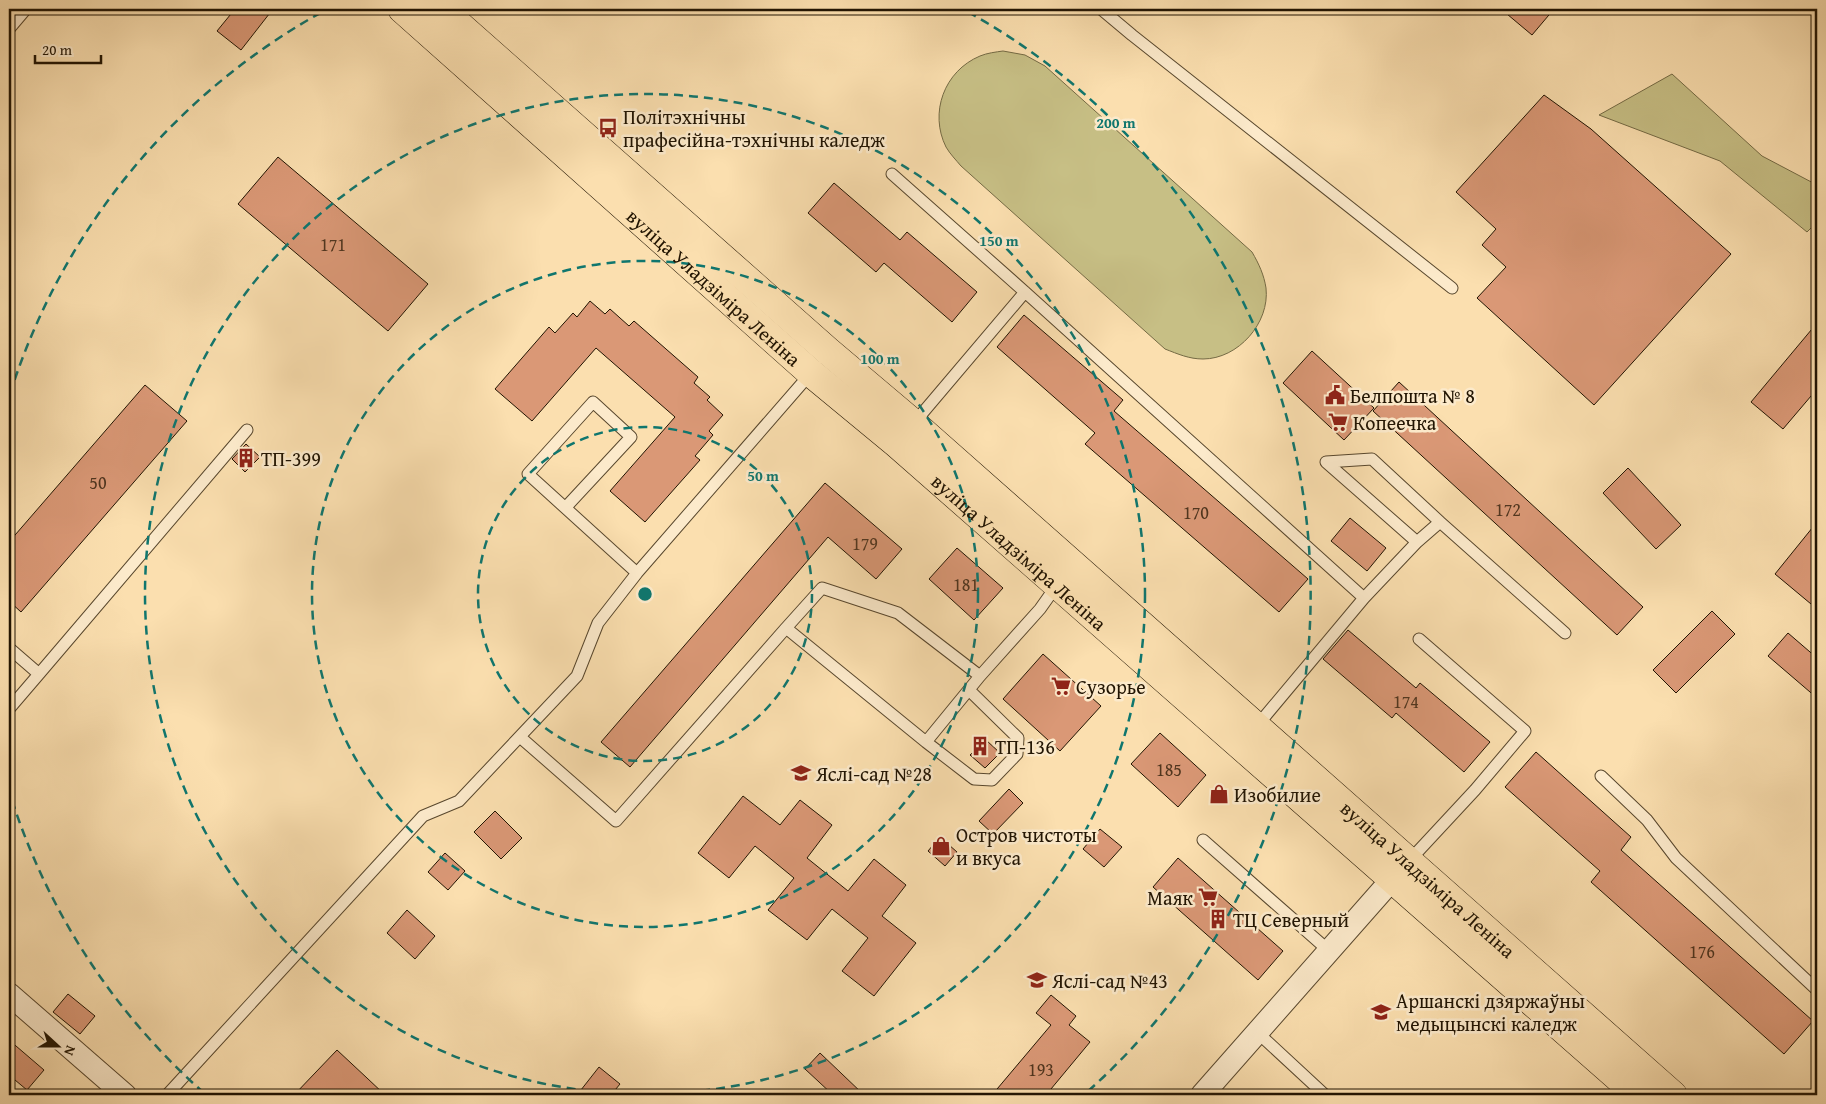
<svg xmlns="http://www.w3.org/2000/svg" width="1826" height="1104" font-family="'Gentium Book Plus',serif">
<style>
.green{fill:#c7bf85;stroke:#746a44}
.building{fill:#da9876;stroke:#211402}
.lines{fill:none;stroke-linecap:round;stroke-linejoin:round}
.lane-casing{stroke:#58472d;stroke-width:13}
.street-casing{stroke:#58472d;stroke-width:24}
.primary-casing{stroke:#211402;stroke-width:29}
.lane{stroke:#fceacb;stroke-width:11}
.street{stroke:#fceacb;stroke-width:22}
.primary{stroke:#fbdfaf;stroke-width:28}
.ring{fill:none;stroke:#0f766e;stroke-width:2.5;stroke-dasharray:9 6}
.labels{text-anchor:middle;dominant-baseline:central;stroke-width:5;stroke-linejoin:round;paint-order:stroke}
.number-label{font-size:18px;fill:#4f351f}
.poi-label{font-size:20px;fill:#211402;stroke:#fceacb;text-anchor:start}
.street-label{font-size:20px;fill:#211402;stroke:#fceacb}
.centre{fill:#0f766e;stroke:#fceacb;stroke-width:2.5}
.ring-label{font-size:15px;text-anchor:middle;font-weight:bold;fill:#0f766e;stroke:#fceacb;stroke-width:5;stroke-linejoin:round;paint-order:stroke}
</style>
<rect width="100%" height="100%" fill="#fbdfaf"/>
<filter id="stains"><feTurbulence type="fractalNoise" baseFrequency=".004" numOctaves="4"/><feColorMatrix values="0 0 0 0 .2 0 0 0 0 .09 0 0 0 0 .02 0 0 0 .5 -.17"/></filter>
<radialGradient id="worn" r=".72"><stop offset=".6" stop-color="#630" stop-opacity="0"/><stop offset="1" stop-color="#630" stop-opacity=".3"/></radialGradient>
<path class="green" d="M1003,51L1025,55L1045,66L1252,252C1259,264 1264,275 1266,288C1270,323 1238,359 1203,359C1189,359 1178,354 1165,349L961,166C956,160 950,154 946,147C929,113 944,71 980,56C987,53 996,52 1003,51Z
M1672,74L1762,156L1817,185V222L1807,232L1720,161L1599,115Z"/>
<path class="building" d="M235,9H273L241,50L217,31Z
M1501,9H1554L1532,35Z
M1544,95L1591,129L1731,254L1594,405L1477,298L1506,267L1482,245L1496,229L1456,192Z
M278,157L428,284L388,331L238,204Z
M834,183L900,240L907,232L977,292L952,322L884,263L876,272L808,213Z
M590,301L605,314L610,309L629,326L634,321L698,377L694,383L710,397L707,400L723,415L709,431L713,435L695,456L700,460L645,522L610,491L675,417L596,348L532,421L495,389L549,327L555,333L573,313L577,317Z
M1024,315L1123,400L1114,411L1308,579L1279,612L1085,444L1095,433L997,347Z
M1817,323V389L1783,429L1751,402Z
M1312,351L1374,408L1344,440L1283,383Z
M1399,382L1643,607L1617,635L1373,411Z
M145,385L187,421L21,612L9,601V542Z
M246,444L260,457L245,472L232,459Z
M1628,468L1681,525L1656,549L1603,493Z
M825,483L902,549L876,579L828,537L630,767L601,742Z
M1350,518L1386,548L1367,571L1331,541Z
M1817,522V609L1775,574Z
M957,548L1003,588L974,620L929,579Z
M1712,611L1735,634L1676,693L1653,670Z
M1348,630L1416,688L1420,683L1490,742L1464,772L1396,713L1392,718L1323,659Z
M1788,633L1817,658V698L1768,656Z
M1043,654L1101,706L1060,751L1003,699Z
M1160,733L1206,775L1178,807L1131,764Z
M986,740L1000,753L985,768L970,755Z
M1536,752L1631,837L1621,850L1813,1021L1784,1054L1591,882L1600,871L1505,787Z
M1009,789L1023,803L993,834L979,821Z
M743,796L780,825L800,800L832,825L807,858L848,891L874,859L906,885L882,916L916,943L874,996L842,971L868,938L832,909L807,940L768,910L794,878L755,846L729,878L698,853Z
M495,811L522,838L501,859L474,832Z
M1100,829L1122,847L1104,867L1083,849Z
M940,837L957,852L945,866L928,851Z
M445,853L465,871L448,890L428,872Z
M1178,858L1283,951L1258,980L1153,887Z
M407,910L435,936L415,959L387,933Z
M68,994L95,1016L80,1034L53,1012Z
M1051,995L1076,1016L1069,1025L1090,1042L1046,1095H992L1051,1025L1036,1013Z
M9,1040L44,1070L27,1090L9,1075Z
M337,1050L367,1078L385,1095H294Z
M820,1053L864,1095H833L805,1069Z
M599,1067L620,1084L611,1095H577Z"/>
<g class="lines">
<defs>
<path id="lane" d="M1101,9L1132,35L1452,288
M9,29L26,9
M892,174L1025,292L1364,598L1256,727
M914,423L1025,292
M566,507L631,437L593,402L528,474L637,573
M1417,542L1326,462L1372,459L1440,522
M1364,598L1417,542L1440,522L1565,633
M786,628L822,588L898,613L980,676
M9,648L39,674L9,709
M39,674L247,430
M520,737L616,821L786,628L926,742L980,676L1040,609L1057,585
M926,742L974,779L992,780L1017,754L1018,738L969,690
M1601,776L1647,820L1676,858L1817,990
M1203,840L1328,950
M1409,861L1475,790L1525,731L1419,639
M1257,1032L1325,1095
M167,1095L423,816L459,801L577,676L598,623L637,573L811,373"/>
<path id="street" d="M9,994L125,1095
M1202,1095L1403,867"/>
<g id="primary">
<path id="s1" d="M402,9L811,373L897,444L1638,1095"/>
<path id="s2" d="M441,9L829,352L913,423L1673,1095"/>
</g>
</defs>
<use href="#lane" class="lane-casing"/>
<use href="#street" class="street-casing"/>
<use href="#primary" class="primary-casing"/>
<use href="#lane" class="lane"/>
<use href="#street" class="street"/>
<use href="#primary" class="primary"/>
</g>
<g class="ring">
<circle cx="645" cy="594" r="167"/>
<circle cx="645" cy="594" r="333"/>
<circle cx="645" cy="594" r="500"/>
<path d="M204 1093A666 666 0 0 1 10 794M10 394A666 666 0 0 1 322 12M968 12A666 666 0 0 1 1086 1093"/>
</g>
<defs>
<symbol id="bus-bare" viewBox="-9 -9 18 18"><path d="M-5-6H5V4H4V6H2V4H-2V6H-4V4H-5ZM-3.5-4V0h7V-4ZM-3.5 1.2v1.5H-2V1.2ZM2 1.2v1.5H3.5V1.2Z" fill="#8f2418" stroke="#fceacb" stroke-width="2.5" paint-order="stroke"/></symbol>
<symbol id="civic-bare" viewBox="-9 -9 18 18"><path d="M-.6-6.5H3V-4.5H.6V-3L4-1V1h2V6H-6V1h2V-1L-.6-3ZM-1.2 2.5V6h2.4V2.5Z" fill="#8f2418" stroke="#fceacb" stroke-width="2.5" paint-order="stroke"/></symbol>
<symbol id="supermarket-bare" viewBox="-9 -9 18 18"><path d="M-6-5.5h2.5l.6 2H6L4.5 2H-2.5L-4.4-4H-6ZM-1.5 3.2a1.3 1.3 0 1 0 .1 0ZM3 3.2a1.3 1.3 0 1 0 .1 0Z" fill="#8f2418" stroke="#fceacb" stroke-width="2.5" paint-order="stroke"/></symbol>
<symbol id="building-bare" viewBox="-9 -9 18 18"><path d="M-4-6H4V6H1V3H-1V6H-4ZM-2.5-4.3h1.7v1.8h-1.7ZM.8-4.3h1.7v1.8H.8ZM-2.5-1h1.7V.8h-1.7ZM.8-1h1.7V.8H.8Z" fill="#8f2418" stroke="#fceacb" stroke-width="2.5" paint-order="stroke"/></symbol>
<symbol id="school-bare" viewBox="-9 -9 18 18"><path d="M0-5L7-2L0 1L-7-2ZM-4 1L0 2.5L4 1V4Q0 6-4 4Z" fill="#8f2418" stroke="#fceacb" stroke-width="2.5" paint-order="stroke"/></symbol>
<symbol id="shop-bare" viewBox="-9 -9 18 18"><path d="M-5-2.5h2.3a2.7 3.5 0 0 1 5.4 0H5L5.5 6h-11ZM-1.5-2.5h3a1.5 2.3 0 0 0-3 0Z" fill="#8f2418" stroke="#fceacb" stroke-width="2.5" paint-order="stroke"/></symbol>
<symbol id="university-bare" viewBox="-9 -9 18 18"><path d="M0-5L7-2L0 1L-7-2ZM-4 1L0 2.5L4 1V4Q0 6-4 4Z" fill="#8f2418" stroke="#fceacb" stroke-width="2.5" paint-order="stroke"/></symbol>
</defs>
<g fill-rule="evenodd">
<use href="#bus-bare" x="594" y="114" width="28" height="28"/>
<use href="#civic-bare" x="1321" y="381" width="28" height="28"/>
<use href="#supermarket-bare" x="1324" y="408" width="28" height="28"/>
<use href="#building-bare" x="232" y="444" width="28" height="28"/>
<use href="#supermarket-bare" x="1047" y="672" width="28" height="28"/>
<use href="#building-bare" x="966" y="732" width="28" height="28"/>
<use href="#school-bare" x="787" y="759" width="28" height="28"/>
<use href="#shop-bare" x="1205" y="780" width="28" height="28"/>
<use href="#shop-bare" x="927" y="832" width="28" height="28"/>
<use href="#supermarket-bare" x="1194" y="883" width="28" height="28"/>
<use href="#building-bare" x="1204" y="905" width="28" height="28"/>
<use href="#school-bare" x="1023" y="966" width="28" height="28"/>
<use href="#university-bare" x="1367" y="998" width="28" height="28"/>
</g>
<g class="labels">
<g class="number-label">
<text x="333" y="244">171</text>
<text x="98" y="482">50</text>
<text x="1508" y="509">172</text>
<text x="1196" y="512">170</text>
<text x="865" y="543">179</text>
<text x="966" y="584">181</text>
<text x="1406" y="701">174</text>
<text x="1169" y="769">185</text>
<text x="1702" y="951">176</text>
<text x="1041" y="1069">193</text>
</g>
<g class="poi-label">
<text x="623" y="116">Політэхнічны<tspan x="623" dy="23">прафесійна-тэхнічны каледж</tspan></text>
<text x="1350" y="395">Белпошта № 8</text>
<text x="1353" y="422">Копеечка</text>
<text x="261" y="458">ТП-399</text>
<text x="1076" y="686">Сузорье</text>
<text x="995" y="746">ТП-136</text>
<text x="816" y="773">Яслі-сад №28</text>
<text x="1234" y="794">Изобилие</text>
<text x="956" y="834">Остров чистоты<tspan x="956" dy="23">и вкуса</tspan></text>
<text x="1193" y="897" text-anchor="end">Маяк</text>
<text x="1233" y="919">ТЦ Северный</text>
<text x="1052" y="980">Яслі-сад №43</text>
<text x="1396" y="1000">Аршанскі дзяржаўны<tspan x="1396" dy="23">медыцынскі каледж</tspan></text>
</g>
<g class="street-label">
<text stroke="none"><textPath href="#s1" startOffset="418">вуліца Уладзіміра Леніна</textPath></text>
<text stroke="none"><textPath href="#s1" startOffset="822">вуліца Уладзіміра Леніна</textPath></text>
<text stroke="none"><textPath href="#s2" startOffset="1316">вуліца Уладзіміра Леніна</textPath></text>
</g>
</g>
<circle cx="645" cy="594" r="8" class="centre"/>
<g class="ring-label">
<text x="1116" y="128">200 m</text>
<text x="999" y="246">150 m</text>
<text x="880" y="364">100 m</text>
<text x="763" y="481">50 m</text>
</g>
<rect width="1826" height="1104" fill="none" stroke="#fbdfaf" stroke-width="30"/>
<rect x="10" y="10" width="1806" height="1084" fill="none" stroke="#211402" stroke-width="2.5"/>
<rect x="15" y="15" width="1796" height="1074" fill="none" stroke="#211402"/>
<g transform="translate(58 1046) rotate(111)" stroke="#fceacb" stroke-width="4" paint-order="stroke">
<path d="M0-4L9 19L0 12L-9 19Z" fill="#211402"/>
<text y="-8" font-size="14" font-weight="bold" text-anchor="middle" fill="#211402">N</text>
</g>
<path d="M35 55v8h66v-8" fill="none" stroke="#211402" stroke-width="2.5"/>
<text x="42" y="55" font-size="15" fill="#211402" stroke="#fceacb" stroke-width="4" paint-order="stroke">20 m</text>
<rect width="100%" height="100%" filter="url(#stains)"/>
<rect width="100%" height="100%" fill="url(#worn)"/>
</svg>
